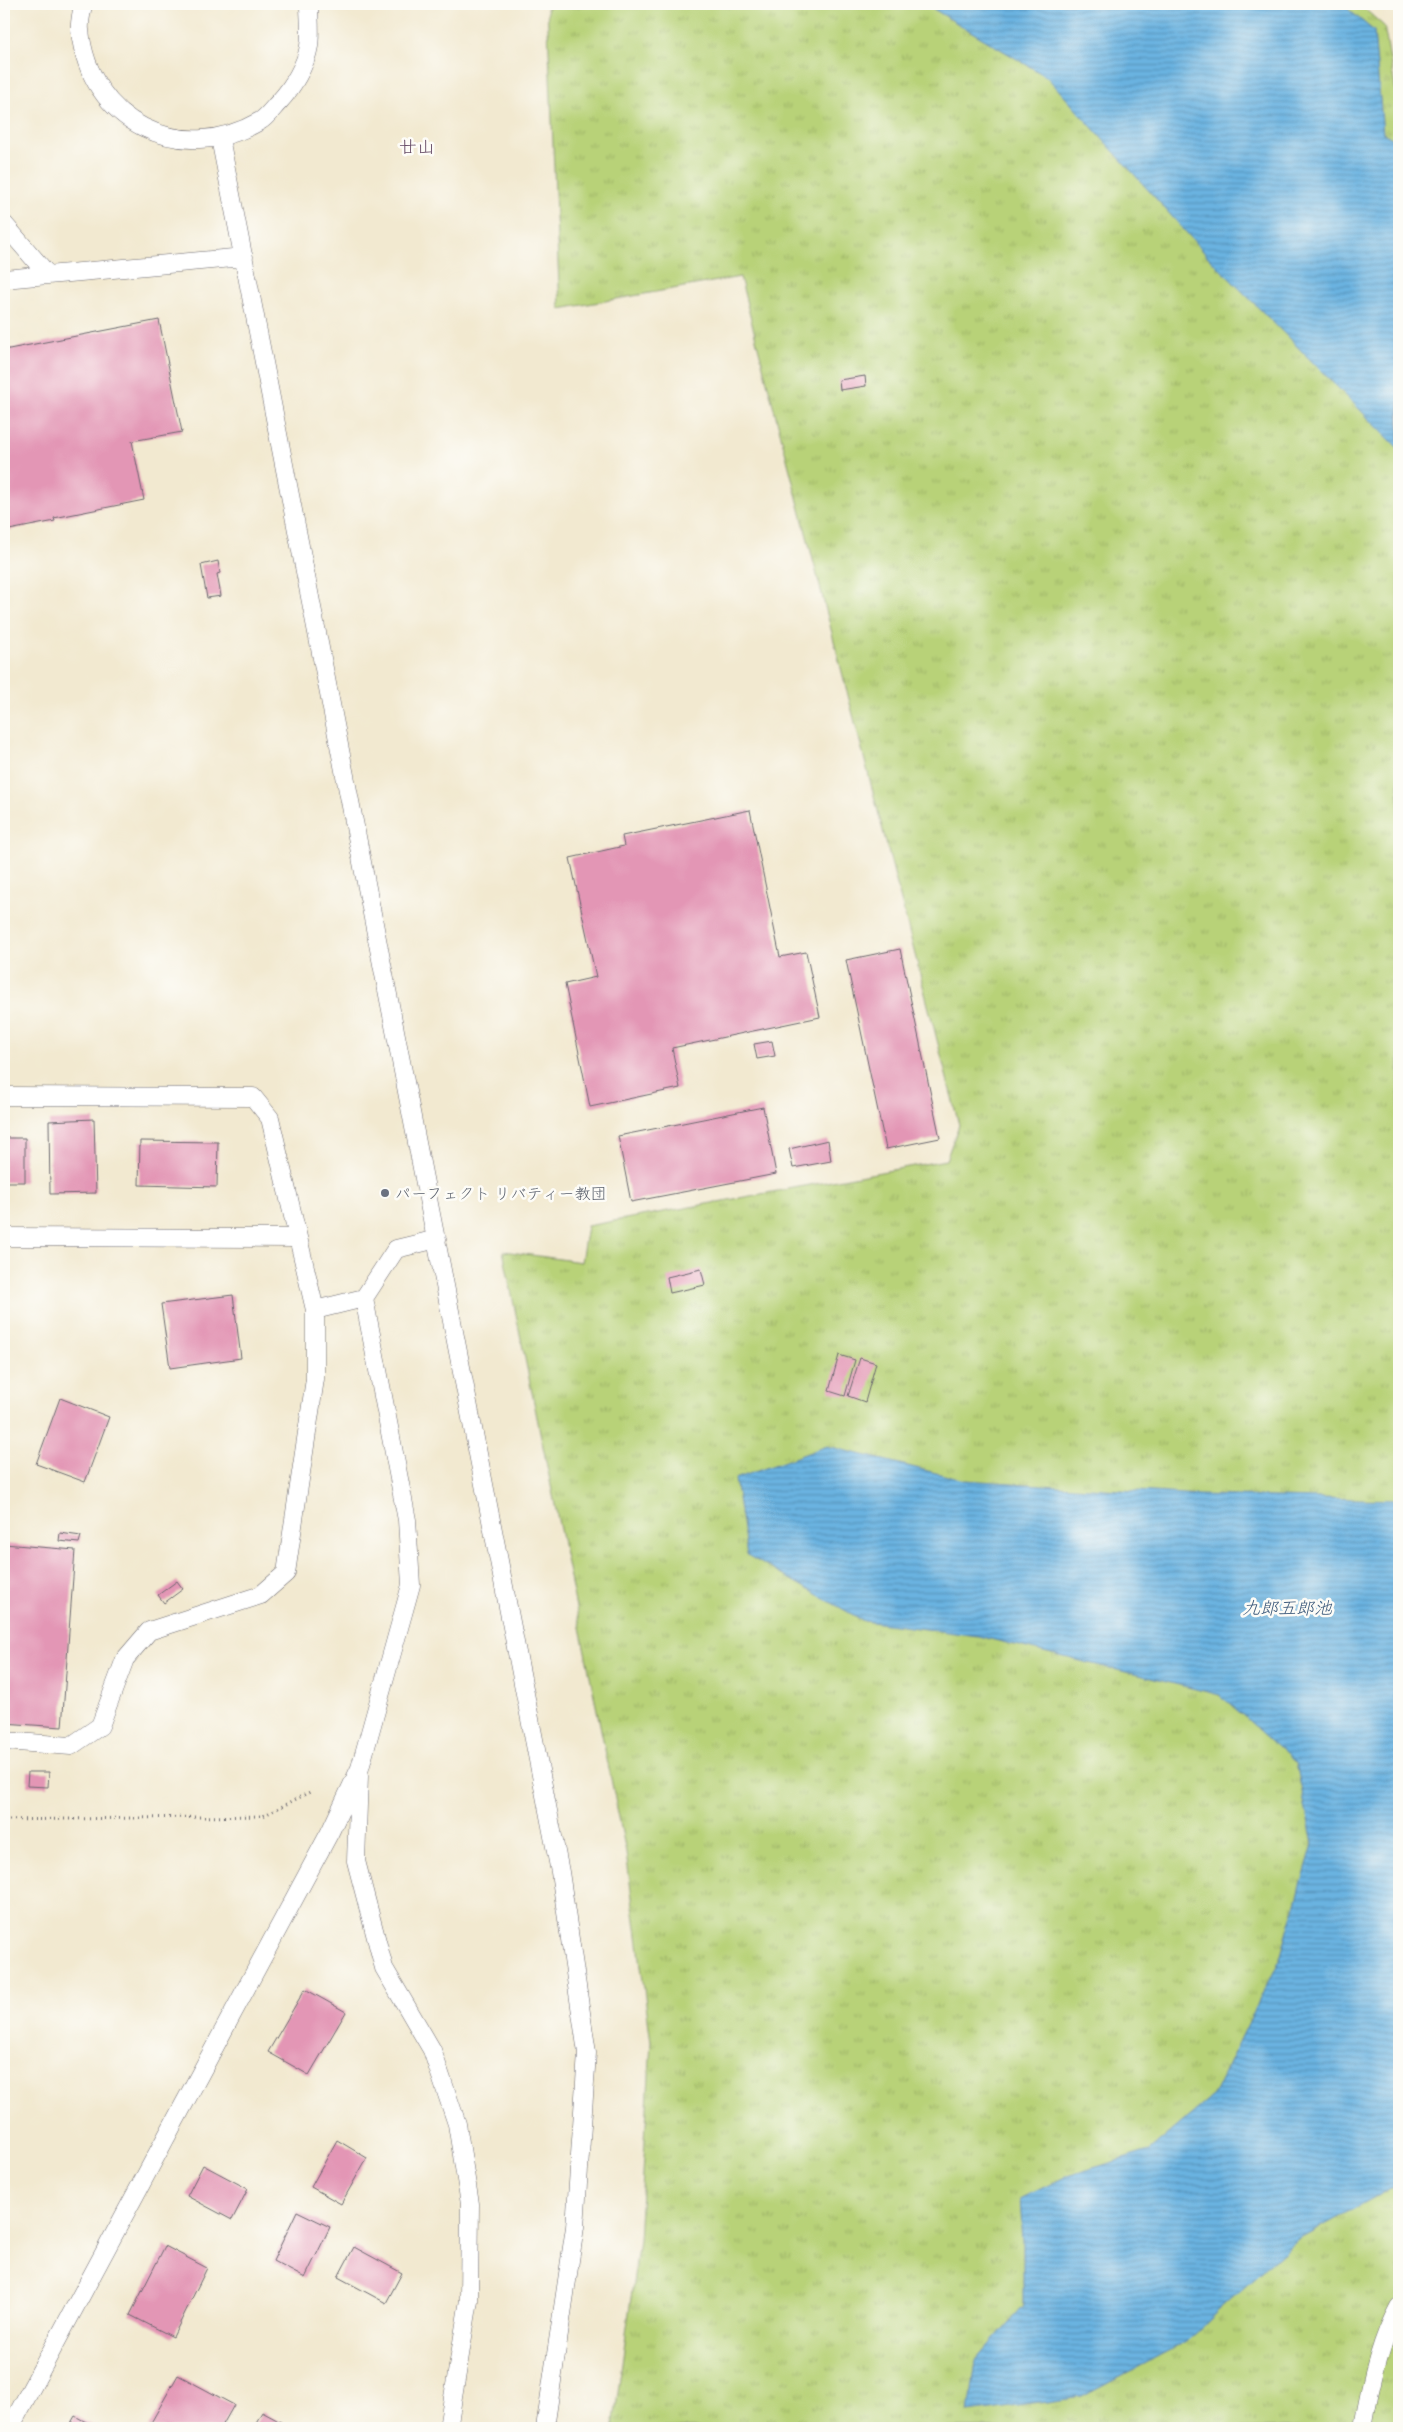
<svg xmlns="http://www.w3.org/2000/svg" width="1403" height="2432" font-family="Sriracha,'Klee One',sans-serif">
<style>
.grass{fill:url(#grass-tufts);stroke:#6d7a5a}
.water{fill:url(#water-rules);stroke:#466a8e}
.building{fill:#e396b5}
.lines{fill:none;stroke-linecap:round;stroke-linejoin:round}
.service-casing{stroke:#6b686f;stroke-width:19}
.path{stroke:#6b686f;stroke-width:3;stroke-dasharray:1 4;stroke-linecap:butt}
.service{stroke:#fff;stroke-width:18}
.worship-dot{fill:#6b7280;stroke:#fdfcf7;stroke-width:2}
.labels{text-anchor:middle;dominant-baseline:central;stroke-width:5;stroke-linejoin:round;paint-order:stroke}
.worship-label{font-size:16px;fill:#5b616d;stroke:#fdfcf7;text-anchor:start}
.neighbourhood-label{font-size:18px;fill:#664b66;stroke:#fdfcf7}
.water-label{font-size:18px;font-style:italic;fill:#3f5c7d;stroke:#fdfcf7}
</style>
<defs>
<pattern id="grass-tufts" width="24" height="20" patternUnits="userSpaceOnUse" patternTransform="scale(1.25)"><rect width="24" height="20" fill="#b8d278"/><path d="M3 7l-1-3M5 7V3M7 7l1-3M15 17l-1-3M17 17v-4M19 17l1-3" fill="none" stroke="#9eb469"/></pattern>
<pattern id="water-rules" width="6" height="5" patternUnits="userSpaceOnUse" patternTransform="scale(1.25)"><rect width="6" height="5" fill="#6ab3e1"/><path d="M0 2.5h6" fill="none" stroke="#5791b8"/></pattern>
</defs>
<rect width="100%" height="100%" fill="#fdfcf7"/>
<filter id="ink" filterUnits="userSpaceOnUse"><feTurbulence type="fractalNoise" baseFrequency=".02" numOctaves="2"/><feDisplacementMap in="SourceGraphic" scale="10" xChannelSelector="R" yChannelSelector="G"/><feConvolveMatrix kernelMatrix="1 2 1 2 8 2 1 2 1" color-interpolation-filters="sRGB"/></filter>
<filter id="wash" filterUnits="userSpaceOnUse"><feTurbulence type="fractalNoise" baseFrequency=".0096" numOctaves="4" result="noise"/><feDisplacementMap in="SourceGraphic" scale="20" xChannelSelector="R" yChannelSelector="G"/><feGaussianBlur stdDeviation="1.12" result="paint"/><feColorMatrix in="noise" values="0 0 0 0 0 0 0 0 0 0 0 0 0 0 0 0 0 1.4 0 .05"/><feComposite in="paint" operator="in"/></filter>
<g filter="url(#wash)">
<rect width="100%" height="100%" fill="#f2e9d0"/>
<path class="grass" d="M547,4H1359L1384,26L1399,109V2428H613L639,2240L651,2042L626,1852L503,1251L581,1262L587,1226L946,1160L959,1125L740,277L560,309Z"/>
<path class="water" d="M925,4H1342L1374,31L1383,133L1399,142V449L1210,259L1047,77Z
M827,1446L964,1480L1199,1495L1399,1500V2184L1298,2239L1219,2310L1186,2342L1082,2397L969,2413L976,2360L1023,2306V2240L1020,2199L1067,2176L1149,2151L1213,2096L1281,1955L1313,1844L1296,1763L1220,1695L978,1636L864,1621L747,1555L735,1479Z"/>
<g id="blocks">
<path class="building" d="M159,320L182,432L132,441L144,500L54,518L55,521L4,531V350Z
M865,376L866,386L840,390L839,380Z
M218,561L220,573L217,574L221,596L207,598L201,565Z
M750,810L780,957L806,952L820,1017L672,1048L680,1088L590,1107L565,984L596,977L570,858L624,846L622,836Z
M900,949L940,1138L886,1149L846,960Z
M772,1041L775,1056L757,1059L754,1044Z
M763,1107L776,1174L631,1202L618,1136Z
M94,1119L96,1193L50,1194L49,1121Z
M4,1138H25V1182H4Z
M828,1140L831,1161L793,1168L789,1149Z
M140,1141L218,1142L217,1187L139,1185Z
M701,1269L705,1285L670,1293L667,1277Z
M233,1295L241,1358L170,1368L161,1304Z
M839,1355L855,1360L845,1396L829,1391Z
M860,1358L876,1363L865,1402L848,1396Z
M60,1398L109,1417L85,1482L36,1464Z
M60,1533L81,1536L79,1543L59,1541Z
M4,1544L75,1550L62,1727L4,1723Z
M177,1581L183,1589L164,1603L158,1595Z
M28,1772H49L48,1787L27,1786Z
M305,1989L346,2012L309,2075L268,2052Z
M337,2140L367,2158L341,2204L311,2187Z
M203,2165L248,2189L232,2220L187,2196Z
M297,2211L330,2227L305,2278L273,2261Z
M165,2246L207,2268L173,2337L130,2315Z
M354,2247L402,2273L386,2303L338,2277Z
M178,2375L234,2405L221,2428H148Z
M262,2412L292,2428H253Z
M75,2416L97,2428H68Z"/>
</g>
</g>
<g filter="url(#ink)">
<use href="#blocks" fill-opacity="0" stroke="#6b686f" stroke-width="1"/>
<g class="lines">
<defs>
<path id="service" d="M83,4C82,12 79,22 80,30C89,122 180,167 260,121C267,117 273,108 279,102C292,88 306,65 309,46C311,33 309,17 309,4
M220,138L560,1872L587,2053L575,2227L545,2428
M4,224L48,275
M4,279L244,257
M4,1096L253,1097L270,1118L315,1310V1379L286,1573L261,1595L149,1631L125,1659L100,1726L71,1746L4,1741
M4,1237L298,1238
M315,1310L364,1298L396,1249L437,1239
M359,1776L356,1861L384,1968L432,2050L457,2124L470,2204L469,2300L448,2428
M10,2428L330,1832L360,1768L411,1585L407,1520L364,1298
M1363,2428C1369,2390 1380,2341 1399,2307"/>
</defs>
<use href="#service" class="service-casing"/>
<path class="path" d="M4,1820L263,1816L312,1791"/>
<use href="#service" class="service"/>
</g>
</g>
<circle class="worship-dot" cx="385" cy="1193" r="5"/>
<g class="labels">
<g class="worship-label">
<text x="395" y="1193">パーフェクト リバティー教団</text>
</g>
<g class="neighbourhood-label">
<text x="417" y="147">廿山</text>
</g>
<g class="water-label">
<text x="1287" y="1608">九郎五郎池</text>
</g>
</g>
<rect width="1403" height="2432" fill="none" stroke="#fdfcf7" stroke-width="20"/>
</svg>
